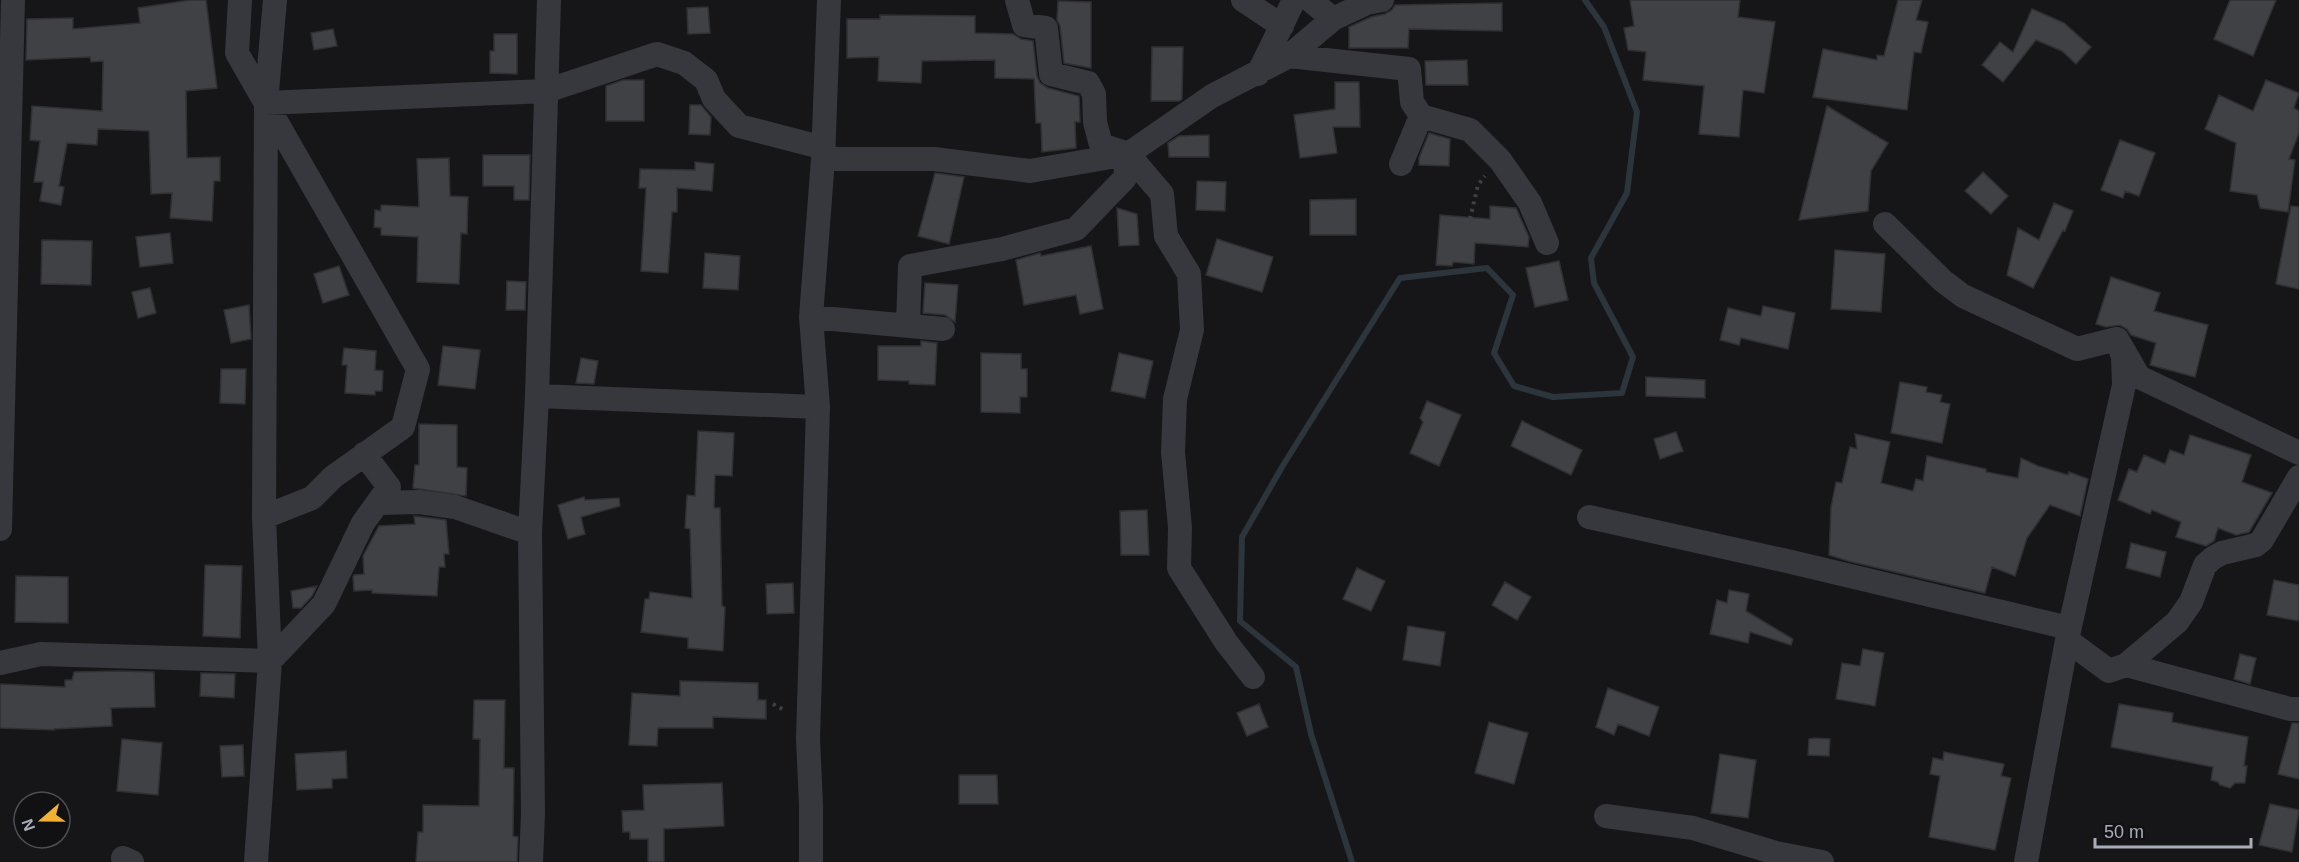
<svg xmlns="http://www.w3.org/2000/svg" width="2299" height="862" font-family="Helvetica,sans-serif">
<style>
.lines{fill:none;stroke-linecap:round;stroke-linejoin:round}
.stream{stroke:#2c353c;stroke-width:6}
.building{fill:#404145;stroke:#303034;stroke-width:1.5}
.path{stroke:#3d3f44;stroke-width:4;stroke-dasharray:3 4.5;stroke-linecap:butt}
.minor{stroke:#37383d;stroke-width:24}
</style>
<rect width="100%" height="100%" fill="#161618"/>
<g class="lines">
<path class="stream" d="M1352,862L1311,734L1296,667L1240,621L1242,537L1282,467L1400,278L1487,268L1513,295L1494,353L1514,386L1553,397L1622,393L1633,357L1594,283L1591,258L1627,193L1637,112L1604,27L1585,0"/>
</g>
<path class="building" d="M190,0H206L217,88L186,91L187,158L220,157V181H214L212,221L170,218L172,193L151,194L149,131L98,129L97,145L67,143L59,186L64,187L61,205L40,201L43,182H34L40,141L30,140L32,106L102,111L103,61L91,62L90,57L26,60L27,19L73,18V29L140,23L138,8Z
M1630,0H1740L1738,17L1775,22L1764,93L1743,90L1739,137L1699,134L1704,86L1643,80L1646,52L1628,50L1624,28L1634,26Z
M1898,0H1922L1916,20L1928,22L1921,53L1914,52L1907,110L1813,97L1823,49L1877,60V55L1884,56Z
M2230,0H2276L2253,56L2214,39Z
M1058,1L1091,2V68L1064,63L1060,26L1057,20Z
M1502,3V31L1409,29L1408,48H1349V27L1371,17L1385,14L1392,10L1395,5Z
M708,7L710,33L688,34L687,8Z
M2032,9L2064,23L2091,47L2076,64L2062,51L2036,40L2003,82L1982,65L2000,42L2013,52Z
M880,15L975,16V33L1013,34L1021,39L1033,41L1037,76L1040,83L1048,88L1079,96L1080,122H1075L1076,148L1042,152L1041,123H1036L1034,79L995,78V60L922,61L921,83L878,81L879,57L847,58V19H880Z
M333,29L337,46L314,50L311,33Z
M494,34H517V74L490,73V51H494Z
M1152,47H1183L1182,99L1179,101H1151Z
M1467,60L1468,85H1426L1425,61Z
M623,80H644V121H606V86Z
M2266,80L2299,93L2294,108L2299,111V133L2289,159L2295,160L2288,212L2260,208L2257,195L2230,191L2236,143L2205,129L2219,95L2253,111Z
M1335,82H1359L1360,127H1333L1337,153L1300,158L1294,115L1335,109Z
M690,105H701L711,117L710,135L689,134Z
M1827,106L1888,143L1871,171L1868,211L1799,220Z
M1429,133L1450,139L1449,166L1419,165V158Z
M1209,135V157H1169L1168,143L1179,136Z
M2120,140L2155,153L2139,196L2125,191L2123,198L2101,190Z
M483,155H530L529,200H514V186H483Z
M449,158L450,196L468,197L467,234L461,233L459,284L417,282L418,237L381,235V228L374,227L375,210L381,211V205L419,207L417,159Z
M695,162L714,164L712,191L677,188V212H672L668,273L641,271L646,188H639L640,169L695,170Z
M1983,172L2008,196L1991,214L1965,191Z
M935,173L964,177L949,244L918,236Z
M1197,181L1226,182L1225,211L1196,210Z
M1356,199V235H1310V200Z
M2054,203L2073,211L2065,231L2063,230L2033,288L2007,275L2018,228L2039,240Z
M1490,206L1516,208L1529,237L1528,247L1475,243L1474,264L1453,262L1452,266L1436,265L1440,215L1490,219Z
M2291,206L2299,207V289L2276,284Z
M1117,208L1137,214L1139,245L1119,246Z
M170,233L173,263L140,267L136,237Z
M1217,239L1273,257L1262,292L1206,275Z
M42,240L92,241L91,285L41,284Z
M1091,246L1103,309L1080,314L1076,295L1024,305L1016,260L1040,253L1041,256Z
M1835,250L1885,254L1881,312L1831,309Z
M705,253L740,256L738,290L703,288Z
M1559,261L1568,300L1535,307L1526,268Z
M339,266L349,295L323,303L314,274Z
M2111,277L2160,293L2154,311L2208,325L2195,377L2150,365L2156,343L2131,335L2127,329L2120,325L2106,327L2096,324Z
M507,281L526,282L525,310H506Z
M925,283L958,285L955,322L945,315L923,313Z
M150,288L156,313L138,318L132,292Z
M249,305L251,339L231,343L224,310Z
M1763,306L1795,313L1788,349L1741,338L1739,345L1720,340L1728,308L1761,316Z
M921,341L937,343L935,385L909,384V381L878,380V346H921Z
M443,346L480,350L475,389L438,385Z
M344,348L376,351L375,370L383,371L382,391H375V395L345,393L347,365H342Z
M981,353L1021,354V369H1027V397H1020V413L981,412Z
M1119,353L1153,361L1145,398L1111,391Z
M581,358L598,361L594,384L576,383Z
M221,369H246L245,404L220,403Z
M1646,377L1705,380V398L1646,396Z
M1900,382L1927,387L1926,392L1942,395L1940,402L1950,404L1942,443L1891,433Z
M1427,401L1461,415L1439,466L1410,453L1423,422L1420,418Z
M1522,421L1582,450L1571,475L1511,446Z
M419,424L457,425V467L467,468L466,496L413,488L415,465H419Z
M698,431L734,433L732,476L715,475L714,508H720L722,606L725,607L723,651L688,648V638L641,632L645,599H649L650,592L692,598L690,529L685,528L687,495L695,496Z
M1676,432L1683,451L1660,459L1654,439Z
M1855,434L1890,442L1881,483L1913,491L1916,479L1923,481L1927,456L1986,469V472L2018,478L2021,458L2038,466L2068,475L2069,472L2088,479L2080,516L2050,505L2027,538L2015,576L1992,567L1985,593L1848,561L1829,555L1831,507L1836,482L1842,483L1850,447L1857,449Z
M2190,435L2251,455L2242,482L2272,493L2249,532L2236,535L2218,528L2214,541L2206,546L2176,537L2181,522L2152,510L2150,514L2118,500L2129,469L2137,472L2144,455L2165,464L2170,450L2184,455Z
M584,497L585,500L619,498L620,506L581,517L585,534L568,539L558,505Z
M1147,510L1149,555H1121L1120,511Z
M414,516L446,520L449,554H444L445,567H439L437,596L372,593V590L354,591L353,577L354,575L364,574L363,556L379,526L415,524Z
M2131,543L2166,552L2160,577L2126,568Z
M205,565L242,566L240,638L203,636Z
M1357,568L1385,581L1371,611L1343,599Z
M16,576L68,577V623L15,622Z
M2274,580L2299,585V621L2267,615Z
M1505,582L1531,597L1517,620L1492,605Z
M793,583L794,613L767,614L766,584Z
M317,586L312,596L301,608H293L291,591Z
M1729,590L1749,594L1746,611L1793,639L1791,645L1750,632L1748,643L1710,634L1717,600L1727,603Z
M1408,626L1445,632L1440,666L1403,660Z
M1863,649L1884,653L1875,706L1836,699L1842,663L1860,666Z
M2240,654L2256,658L2250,684L2234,679Z
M121,671L154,672L155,707L111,708L112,726L54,729V730L0,728V684L65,687V680H72L74,672Z
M201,673L235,674L234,698L200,696Z
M680,681L758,683V700H766V719L713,717V728H658L657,746L629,745L632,693L680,696Z
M1608,688L1659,707L1649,736L1618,724L1614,735L1596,727Z
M474,700H505L504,768H514L513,836L518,837L517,862H416L418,832H423V805L479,806L480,739H473Z
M1259,704L1268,727L1247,736L1237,713Z
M2119,704L2173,713L2172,722L2248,737L2244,766H2247L2245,783H2235L2230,788L2220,785L2218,782L2211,780L2213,767L2111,747Z
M1489,722L1528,733L1514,784L1475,773Z
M2292,723H2299V779L2278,774Z
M1814,738L1830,739L1829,756L1808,755L1809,739Z
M122,739L162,743L158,795L117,791Z
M243,745L244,776L222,777L220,746Z
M346,751L347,778L332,779V788L297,790L295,754Z
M1944,752L2004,764L2001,776L2011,778L1995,850L1929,837L1940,776L1930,774L1933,758L1943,760Z
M1720,754L1756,760L1748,818L1711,813Z
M959,775H997L998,804H959Z
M722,783L724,826L664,829V862H648V839H630V832H623L622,811L644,810L643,785Z
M2270,804L2299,810L2292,852L2259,845Z"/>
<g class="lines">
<path class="path" d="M1470,219L1478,185L1485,176
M773,704L786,711"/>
<path class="minor" d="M240,0L237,53L418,369L403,427L333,477L312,498L264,517
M1017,0L1024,25L1046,28L1051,74L1088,83L1094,94L1095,122L1101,145L1128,154L1162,194L1166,236L1189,274L1192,330L1175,399L1173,452L1180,528L1179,568L1226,642L1253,677
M1243,0L1282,26
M1310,0L1333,19
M1289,56L1409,69L1412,102L1421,116L1470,130L1500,160L1530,203L1547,243
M1258,74L1294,0
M266,103L546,91L657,54L684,63L706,80L714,99L739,126L824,148
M823,159H934L1030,171L1128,154L1212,96L1289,56L1333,19L1367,3L1382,0
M1401,164L1421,116
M1885,224L1943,281L1963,296L2077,349L2117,339L2139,377L2299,453
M811,317L943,329
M908,325L910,266L1002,249L1076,229L1125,178L1128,154
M537,396L818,407
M378,503L419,502L455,507L530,533
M1589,517L1787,561L2069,628
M0,529L13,0
M2067,640L2109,671L2126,665L2177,622L2191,602L2205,565L2213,558L2222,553L2256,545L2262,540L2299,477
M0,663L41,654L270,661L324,604L363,523L389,487L364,454
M2126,665L2290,709H2299
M1606,816L1693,828L1776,853L1822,862
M123,858L132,862
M256,862L270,661L264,517L266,103L275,0
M531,862L533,813L530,533L537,396L549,0
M811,862V805L808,739L818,407L811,317L823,159L829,0
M2026,862L2067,640L2124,385L2123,357L2117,339"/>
</g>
<g transform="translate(42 820) rotate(250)"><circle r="28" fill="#111113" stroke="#4d4f55" stroke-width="1.5"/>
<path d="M0-4.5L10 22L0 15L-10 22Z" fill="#f2b134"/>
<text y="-9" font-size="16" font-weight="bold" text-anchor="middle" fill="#a8adb8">N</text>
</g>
<path d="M2095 838v9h156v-9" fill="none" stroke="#a8adb8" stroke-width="3"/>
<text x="2104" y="838" font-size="18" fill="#a8adb8" stroke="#111113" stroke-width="4.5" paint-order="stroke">50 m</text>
</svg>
